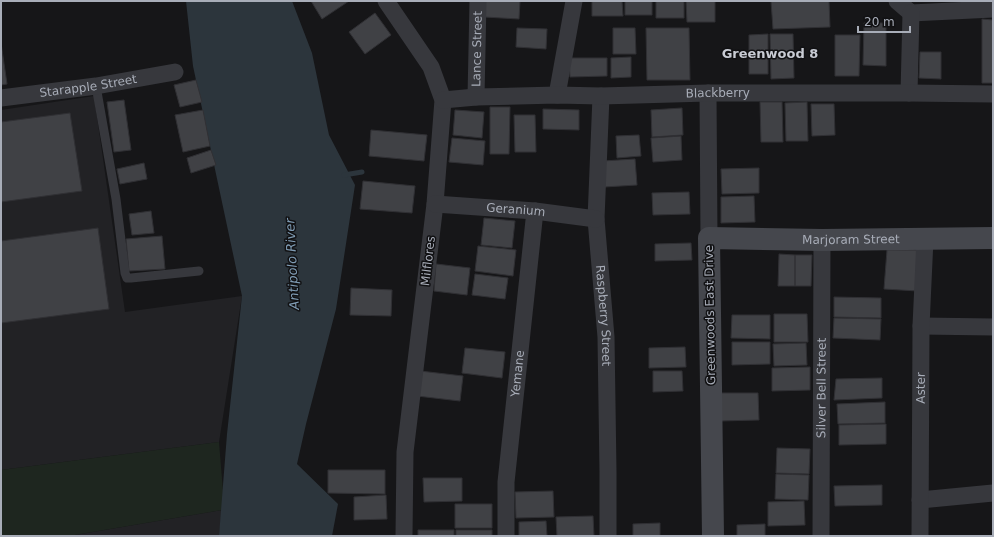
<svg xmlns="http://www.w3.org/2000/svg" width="994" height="537" font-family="'DejaVu Sans',sans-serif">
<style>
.built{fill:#222225}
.green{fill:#1e261f}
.water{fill:#2c353c}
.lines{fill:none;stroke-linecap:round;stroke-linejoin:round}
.stream{stroke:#2c353c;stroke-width:5}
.building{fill:#404145;stroke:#303034}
.lane{stroke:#37383d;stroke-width:9}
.street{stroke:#37383d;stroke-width:17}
.secondary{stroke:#45474d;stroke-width:22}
.labels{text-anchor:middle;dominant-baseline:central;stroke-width:3;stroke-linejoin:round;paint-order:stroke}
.street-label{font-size:12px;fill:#a8adb8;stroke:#111113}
.neighbourhood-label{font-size:13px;font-weight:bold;fill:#c9ccd4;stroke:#111113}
.water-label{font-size:13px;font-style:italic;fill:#7f9bb3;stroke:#111113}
</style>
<rect width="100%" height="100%" fill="#161618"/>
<path class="built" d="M94,96L125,312L242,296L219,442L1,470V110Z
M222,510L219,536H69Z"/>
<path class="green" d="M219,442L223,491L222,510L69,536H1V470Z"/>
<path class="water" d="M186,1H292L312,53L329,135L355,185L336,309L306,424L297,464L338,504L332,536H219L227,434L242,296L193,66Z"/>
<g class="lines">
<path class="stream" d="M344,175L362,172"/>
</g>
<path class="building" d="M311,1H349L322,19Z
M485,1H520L519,19L484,17Z
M592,1H622L623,16H592Z
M625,1H652V15H625Z
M656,1H684V18H656Z
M686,1H715V22H687Z
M771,1H829L830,27L773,29Z
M375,13L391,35L365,54L349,32Z
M982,19L993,20V83H982Z
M864,23H886V66L863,65Z
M517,28L547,29L546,49L516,47Z
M613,28H635L636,54H613Z
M646,28H689L690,80H647Z
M768,34V74H749V35Z
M770,34H793L794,78L771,79Z
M835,35H860L859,76H835Z
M1,43L7,84L1,85Z
M920,52H941V79L919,78Z
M631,57V77L611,78V58Z
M569,58H607V76L570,77Z
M196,80L202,102L180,107L174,85Z
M124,100L131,150L114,152L107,102Z
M760,102H782L783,142H761Z
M807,102L808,141H786L785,103Z
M811,104H834L835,135L812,136Z
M490,107H510L509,154H490Z
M682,108L683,135L652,137L651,110Z
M543,109L579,110V130L543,129Z
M203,110L210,146L183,152L175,115Z
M455,110L484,112L482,138L453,135Z
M70,113L82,191L1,202V122Z
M514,115H535L536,152H515Z
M371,130L427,135L424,161L369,156Z
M639,135L641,156L617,158L616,136Z
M681,136L682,160L653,162L651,138Z
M452,138L485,141L483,165L449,162Z
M211,150L216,165L191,173L187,158Z
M635,159L637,185L604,187L603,161Z
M144,163L147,179L120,184L117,169Z
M759,168V193L722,194L721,169Z
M363,181L415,186L412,213L360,209Z
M689,192L690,214L653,215L652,193Z
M754,196L755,222L721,223V197Z
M151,211L154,233L132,235L129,214Z
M484,218L515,221L512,248L481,245Z
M98,228L109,309L1,323V241Z
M162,236L165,269L129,271L126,239Z
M691,243L692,260L655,261V244Z
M478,246L516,250L513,276L475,271Z
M887,250H919L918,291L884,289Z
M779,254L795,255V286H778Z
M795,255H812L811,286H795Z
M436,264L470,268L467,295L434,291Z
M475,274L508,278L505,299L472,295Z
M351,288L392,290L391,316L350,315Z
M834,297L881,298V318L834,317Z
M774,314H807L808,342H774Z
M732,315H770V339L731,338Z
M834,318L881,319L880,340L833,338Z
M732,342H770V364L732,365Z
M806,343L807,365L774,366L773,344Z
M685,347L686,367L649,368V348Z
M465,348L505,352L502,378L462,373Z
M810,367V390L772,391V368Z
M420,371L463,376L460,401L417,396Z
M653,371H682L683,391L653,392Z
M882,378V398L834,400L836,379Z
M718,393H758L759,420L719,421Z
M885,402V423L838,424L837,404Z
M886,424V444L839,445V425Z
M777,448L810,449L809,474L776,473Z
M328,470H385V494L328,493Z
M776,474L809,475L808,500L775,499Z
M423,478H462V501L424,502Z
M882,485V505L835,506L834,486Z
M553,491L554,517L516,518L515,492Z
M386,495L387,519L354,520V497Z
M804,501L805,525L768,526V502Z
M455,504H492V528H455Z
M593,516L594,536H557L556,517Z
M546,521L547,536H519V522Z
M660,523V536H633V524Z
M765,524V536H737V525Z
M418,530H454V536H418Z
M456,530H492V536H456Z"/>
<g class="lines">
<path class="lane" d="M96,86L116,199L125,273L127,278H131L199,271"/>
<g class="street">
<path d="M386,1L431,67L443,100L435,204L405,452L404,536"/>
<path d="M897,1L911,13L993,9"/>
<path d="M708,93L709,238"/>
<path d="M909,93L911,13"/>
<path d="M557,95L574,1"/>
<path id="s1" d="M601,96L596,219L606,337L608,472V536"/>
<path id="s2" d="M476,97L478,1"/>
<path id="s3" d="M1,98L96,86L175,72"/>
<path id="s4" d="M443,100L476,97L557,95L601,96L708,93H909L993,94"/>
<path id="s5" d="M435,204L535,211L596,219"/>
<path d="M921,326L993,327"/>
<path d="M920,500L993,493"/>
<path id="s6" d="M506,536V482L535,211"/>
<path id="s7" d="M821,536L822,240"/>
<path id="s8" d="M920,536L921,326L925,239"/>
</g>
<path class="secondary" id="s9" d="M713,536L709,238L822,240L993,238"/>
</g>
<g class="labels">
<g class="street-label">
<text stroke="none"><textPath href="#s2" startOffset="48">Lance Street</textPath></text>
<text stroke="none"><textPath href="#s3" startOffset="88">Starapple Street</textPath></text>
<text stroke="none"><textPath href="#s4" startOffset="275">Blackberry</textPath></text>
<text stroke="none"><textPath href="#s5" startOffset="81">Geranium</textPath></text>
<text stroke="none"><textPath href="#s9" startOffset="440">Marjoram Street</textPath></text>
<text transform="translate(428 261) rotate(-83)">Milflores</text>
<text transform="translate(710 315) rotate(-91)">Greenwoods East Drive</text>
<text stroke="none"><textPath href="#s1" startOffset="220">Raspberry Street</textPath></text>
<text stroke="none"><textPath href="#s6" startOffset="163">Yemane</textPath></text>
<text stroke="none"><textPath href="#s7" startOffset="148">Silver Bell Street</textPath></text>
<text stroke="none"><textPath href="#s8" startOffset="148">Aster</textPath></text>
</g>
<g class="neighbourhood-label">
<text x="770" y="53">Greenwood 8</text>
</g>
<g class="water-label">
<text transform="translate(292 264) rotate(-93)">Antipolo River</text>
</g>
</g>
<rect width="994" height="537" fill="none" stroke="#a8adb8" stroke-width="4"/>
<path d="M858 26v6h52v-6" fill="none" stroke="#a8adb8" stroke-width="2"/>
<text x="864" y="26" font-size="12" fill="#a8adb8" stroke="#111113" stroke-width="3" paint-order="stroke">20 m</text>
</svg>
